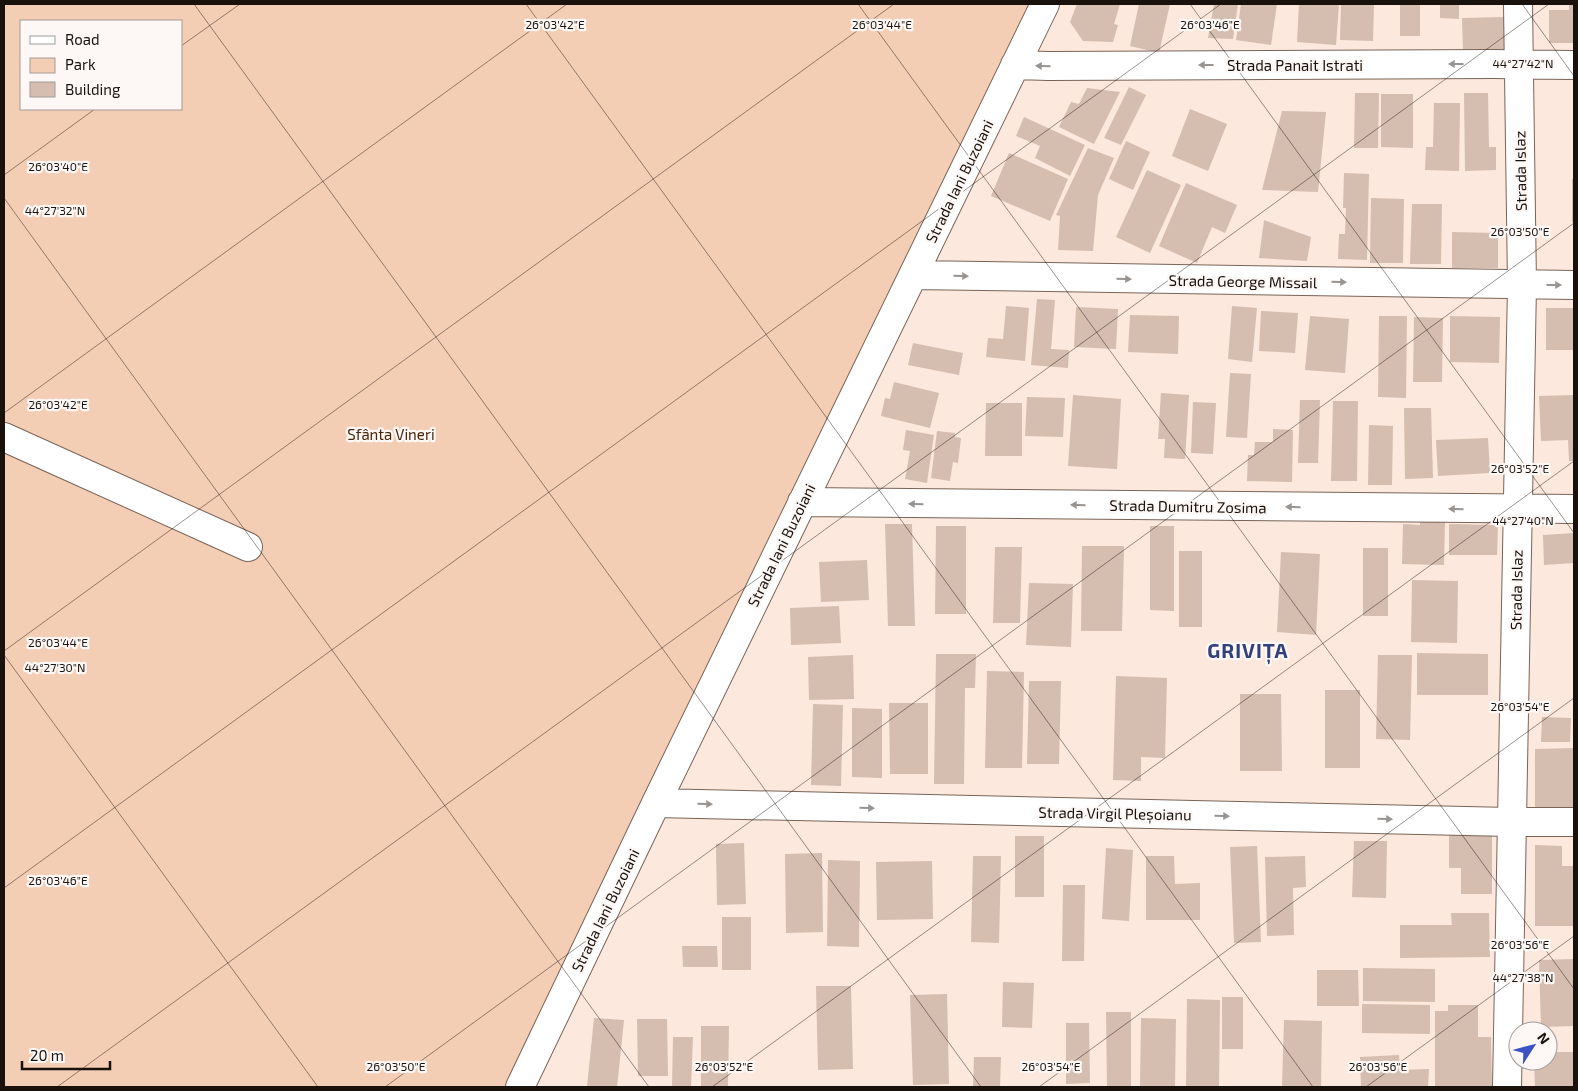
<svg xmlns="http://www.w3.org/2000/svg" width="1578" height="1091" font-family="'Exo 2',sans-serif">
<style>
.green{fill:#f4cdb5;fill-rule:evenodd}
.building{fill:#d5bdaf}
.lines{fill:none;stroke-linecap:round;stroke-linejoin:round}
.minor-casing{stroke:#796458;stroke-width:30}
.minor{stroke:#fff;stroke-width:28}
.oneway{fill:#989492}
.ticks{fill:none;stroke:#19110c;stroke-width:1;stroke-opacity:0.45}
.labels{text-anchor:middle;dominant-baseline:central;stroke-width:4.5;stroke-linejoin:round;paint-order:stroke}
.street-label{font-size:15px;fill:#19110c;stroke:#fdf8f5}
.park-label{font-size:15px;fill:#4a2306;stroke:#fdf8f5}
.district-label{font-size:20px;font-weight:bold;letter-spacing:1px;fill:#32417b;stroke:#fdf8f5}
.ticks-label{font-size:12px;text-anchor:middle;fill:#19110c;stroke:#fdf8f5;stroke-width:4.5;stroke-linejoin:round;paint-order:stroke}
</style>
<rect width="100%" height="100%" fill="#fce8dc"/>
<path class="green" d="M4,4H1029L504,1087H4ZM21,21H181V109H21Z"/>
<path class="building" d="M1077,4H1120L1114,24L1118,25L1113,42L1083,41L1070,22Z
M1139,4H1170L1159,53L1130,46Z
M1214,4H1238L1233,39L1208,38Z
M1241,4H1277L1271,45L1236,40Z
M1299,4H1339L1336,45L1297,42Z
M1341,4H1374L1373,41L1340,40Z
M1400,4H1420V36H1400Z
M1440,4H1459V19L1440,18Z
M1569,4H1574V43H1549V10H1569Z
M1504,17L1505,50L1463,51L1462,18Z
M1129,87L1146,95L1121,145L1104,138Z
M1087,88L1120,92L1094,144L1059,127L1071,102L1079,104Z
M1355,93H1379L1378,148H1354Z
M1464,93H1488L1489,147H1496V170L1465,171Z
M1381,94H1413V148L1381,147Z
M1434,103H1460L1459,171L1425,170L1426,147H1433Z
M1190,109L1227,124L1208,171L1172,156Z
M1282,111L1326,112L1318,192L1262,190Z
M1024,117L1085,145L1070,176L1035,158L1040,146L1016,136Z
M1126,141L1150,152L1133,190L1109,179Z
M1088,148L1114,158L1098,195L1093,251L1058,250L1060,216L1056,215Z
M1009,153L1068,179L1050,221L991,196Z
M1147,170L1181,185L1150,253L1116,237Z
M1344,173L1369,174L1367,260L1338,259L1339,234H1345L1346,208H1343Z
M1572,179H1574V222H1572Z
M1186,183L1237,205L1225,233L1212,227L1197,263L1159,246Z
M1371,198L1404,199L1403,263H1370Z
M1412,204H1442L1441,264H1410Z
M1264,220L1311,237L1307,261L1259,258Z
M1452,232L1498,233V268H1452Z
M1037,299L1055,300L1051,349L1069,350L1068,368L1031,365Z
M1006,306L1029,308L1025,361L986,357L988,338L1003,339Z
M1232,306L1257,308L1252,362L1228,359Z
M1076,307L1118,309L1116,349L1074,347Z
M1546,308H1574V350H1546Z
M1261,311L1298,313L1295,353L1259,351Z
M1130,315L1179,316L1178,354L1128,352Z
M1310,316L1349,319L1345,373L1305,370Z
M1379,316H1407L1406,398L1378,397Z
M1450,316L1500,317L1499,363L1450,362Z
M1414,317L1443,318L1442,382H1413Z
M913,343L963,353L959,375L908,365Z
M1230,373L1251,374L1247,438L1226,437Z
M894,382L939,393L930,428L881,416L885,398L890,399Z
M1161,393L1189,395L1185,459L1164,458L1165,439H1158Z
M1073,395L1121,399L1117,469L1068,466Z
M1574,395V461H1569L1568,440L1541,441L1539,396Z
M1027,397L1065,398L1063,437L1025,436Z
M1300,400H1320L1318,463H1298Z
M1333,401H1358L1357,481H1331Z
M1193,402L1216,403L1213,454L1191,453Z
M986,403H1022V456H985Z
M1404,408H1431L1433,478L1405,479Z
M1369,425L1393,426L1392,485H1368Z
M1273,429L1293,430L1292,482L1247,481L1248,455H1254L1255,442H1273Z
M906,430L934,435L927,483L905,479L910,451L903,450Z
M937,431L955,433V437L961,438L958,463L953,462L950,481L931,478Z
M1488,438L1490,473L1438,476L1436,440Z
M1420,521H1445L1444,565L1402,564L1403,524L1420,525Z
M885,524H912L915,626H888Z
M1449,524L1498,525L1497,555H1449Z
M936,526H966V614H935Z
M1150,526H1174V611L1150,610Z
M1574,533V563L1544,565L1543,535Z
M1082,546H1124L1122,631H1081Z
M995,547H1022L1020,623H993Z
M1363,548H1388V616H1363Z
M1179,551H1202V627H1179Z
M1281,552L1320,554L1316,635L1277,632Z
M867,560L869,600L821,602L819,562Z
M1412,580L1458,581L1457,643L1411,642Z
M1029,583L1073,584L1071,647L1026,645Z
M839,606L841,643L791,645L790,608Z
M1417,653L1488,654V695H1417Z
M936,654H976L975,688H965L964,784H934Z
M853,655L854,699L809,700L808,657Z
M1378,655H1412L1410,740L1376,739Z
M987,671L1024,672L1022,768H985Z
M1116,676L1167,678L1165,758L1141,757V781L1113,780Z
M1029,681H1061L1059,764H1027Z
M1325,690H1360V768H1325Z
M1240,694H1281L1282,771H1240Z
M889,703H928V774H890Z
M813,704L843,705L841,786L811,785Z
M852,708L882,709V778L852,777Z
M1542,717L1571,718L1570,742H1541Z
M1574,748V809H1535V749Z
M1449,834L1492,835V894H1461V868H1449Z
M1015,836H1044V897H1015Z
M1354,841H1387L1386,898L1352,897Z
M744,843L746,904L717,905L716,844Z
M1535,845L1562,846V866H1574V926H1535Z
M1257,846L1261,942L1234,943L1230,847Z
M1106,848L1133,850L1129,921L1102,919Z
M822,853L823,932L786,933L785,854Z
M973,856H1001L999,943L971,942Z
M1146,856H1174L1175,884L1200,883V920H1146Z
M1305,856L1306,887L1293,888L1294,935L1267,936L1265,857Z
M828,860L860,861L859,947L827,946Z
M932,861L933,919L877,920L876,862Z
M1063,885H1085L1084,961H1062Z
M1451,913H1489L1490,957L1400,958V925H1452Z
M722,917H751V970H722Z
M682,946H717L718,967H683Z
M1574,959V1026L1541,1027L1539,960Z
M1363,968L1435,969V1002L1363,1001Z
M1317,970H1358L1359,1006H1317Z
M1003,982L1034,983L1032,1028L1002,1027Z
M816,986H851L853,1069L818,1070Z
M947,994L949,1084L913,1085L910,995Z
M1222,997H1243V1049H1222Z
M1187,999L1220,1000L1219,1087H1186Z
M1362,1004L1430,1005V1034L1362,1033Z
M1448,1005H1478V1037H1491L1492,1087H1435V1011H1448Z
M1106,1012H1131V1087H1107Z
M594,1018L624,1020L617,1087H587Z
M1141,1018L1176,1019L1175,1087H1140Z
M637,1019H667L668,1076H638Z
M1284,1020L1322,1021L1321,1087H1282Z
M1066,1023H1089L1090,1083L1066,1084Z
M701,1026H729L728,1087H701Z
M673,1037H693L691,1087H672Z
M1548,1052H1574V1087H1535L1534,1061H1548Z
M1399,1055L1400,1070L1429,1069L1428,1087H1361L1360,1057Z
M974,1057H1001L1000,1087H973Z"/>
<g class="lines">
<defs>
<path id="minor" d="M1015,65L1048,66L1493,64L1574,65
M913,275L1574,285
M4,437L248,547
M802,502L1574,509
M656,803L1511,822H1574
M520,1087L656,803L1045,4
M1507,1087L1522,285L1518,4"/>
</defs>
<use href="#minor" class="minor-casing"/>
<use href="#minor" class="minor"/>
</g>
<defs><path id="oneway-solid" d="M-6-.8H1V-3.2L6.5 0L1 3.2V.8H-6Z" transform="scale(1.25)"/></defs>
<g class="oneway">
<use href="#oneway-solid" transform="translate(1456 64) rotate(180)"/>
<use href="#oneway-solid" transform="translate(1206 65) rotate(180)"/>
<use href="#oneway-solid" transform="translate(1043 66) rotate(-178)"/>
<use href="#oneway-solid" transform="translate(961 276) rotate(1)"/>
<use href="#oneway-solid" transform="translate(1124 279) rotate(1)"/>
<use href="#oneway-solid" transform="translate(1339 282) rotate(1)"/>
<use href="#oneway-solid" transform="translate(1554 285)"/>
<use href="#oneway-solid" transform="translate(916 504) rotate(-179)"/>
<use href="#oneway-solid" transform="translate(1078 505) rotate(-179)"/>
<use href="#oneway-solid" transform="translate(1293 507) rotate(-179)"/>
<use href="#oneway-solid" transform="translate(1456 509) rotate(-179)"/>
<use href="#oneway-solid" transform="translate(705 804) rotate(1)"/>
<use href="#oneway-solid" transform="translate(867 808) rotate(1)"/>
<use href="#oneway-solid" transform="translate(1222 816) rotate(1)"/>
<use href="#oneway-solid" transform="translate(1385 819) rotate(1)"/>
</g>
<path class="ticks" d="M194,4L981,1087M526,4L1313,1087M858,4L1574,989M1190,4L1574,533M1522,4L1574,76M181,46L240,4M4,175L95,109M4,198L649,1087M4,413L567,4M4,651L894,4M4,655L318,1087M4,888L1221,4M57,1087L1549,4M385,1087L1574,223M712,1087L1574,461M1039,1087L1574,698M1366,1087L1574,936"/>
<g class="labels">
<g class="street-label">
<text x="1295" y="65">Strada Panait Istrati</text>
<text transform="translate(1520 171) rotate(-91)">Strada Islaz</text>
<text transform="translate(959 181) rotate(-64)">Strada Iani Buzoiani</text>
<text transform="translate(1243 281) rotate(1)">Strada George Missail</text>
<text transform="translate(1188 506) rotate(1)">Strada Dumitru Zosima</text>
<text transform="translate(781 545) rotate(-64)">Strada Iani Buzoiani</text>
<text transform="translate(1516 590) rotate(-89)">Strada Islaz</text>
<text transform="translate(1115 813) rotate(1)">Strada Virgil Pleșoianu</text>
<text transform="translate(605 910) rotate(-64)">Strada Iani Buzoiani</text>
</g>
<g class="park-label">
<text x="391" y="434">Sfânta Vineri</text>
</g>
<g class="district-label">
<text x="1248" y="650">GRIVIȚA</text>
</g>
</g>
<g class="ticks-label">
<text x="555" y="29">26°03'42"E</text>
<text x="882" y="29">26°03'44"E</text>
<text x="1210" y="29">26°03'46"E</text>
<text x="1523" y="68">44°27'42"N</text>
<text x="58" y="171">26°03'40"E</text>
<text x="55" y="215">44°27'32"N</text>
<text x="1520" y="236">26°03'50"E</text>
<text x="58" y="409">26°03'42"E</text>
<text x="1520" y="473">26°03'52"E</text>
<text x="1523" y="525">44°27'40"N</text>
<text x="58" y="647">26°03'44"E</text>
<text x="55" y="672">44°27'30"N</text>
<text x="1520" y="711">26°03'54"E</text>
<text x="58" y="885">26°03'46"E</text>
<text x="1520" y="949">26°03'56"E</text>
<text x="1523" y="982">44°27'38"N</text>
<text x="396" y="1071">26°03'50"E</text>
<text x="724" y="1071">26°03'52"E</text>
<text x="1051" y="1071">26°03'54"E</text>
<text x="1378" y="1071">26°03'56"E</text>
</g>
<rect width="1578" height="1091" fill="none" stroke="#19110c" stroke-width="10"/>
<rect x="20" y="20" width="162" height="90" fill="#fdf8f5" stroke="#a29c98"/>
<rect x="30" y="36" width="25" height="8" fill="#ffffff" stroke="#a29c98"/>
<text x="65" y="45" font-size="15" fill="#19110c">Road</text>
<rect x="30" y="58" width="25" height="15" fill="#f4cdb5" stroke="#a29c98"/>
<text x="65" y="70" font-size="15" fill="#19110c">Park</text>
<rect x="30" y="82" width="25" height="15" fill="#d5bdaf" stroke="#a29c98"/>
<text x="65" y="95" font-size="15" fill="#19110c">Building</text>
<g transform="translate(1533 1046) rotate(54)"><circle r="24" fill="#fdf8f5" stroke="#a29c98"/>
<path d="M0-4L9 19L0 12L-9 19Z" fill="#3c52c5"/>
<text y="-8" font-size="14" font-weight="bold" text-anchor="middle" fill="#19110c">N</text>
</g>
<path d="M22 1061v8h88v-8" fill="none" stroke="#19110c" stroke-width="2.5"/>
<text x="30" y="1061" font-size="15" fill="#19110c" stroke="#fdf8f5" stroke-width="4" paint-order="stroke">20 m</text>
</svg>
